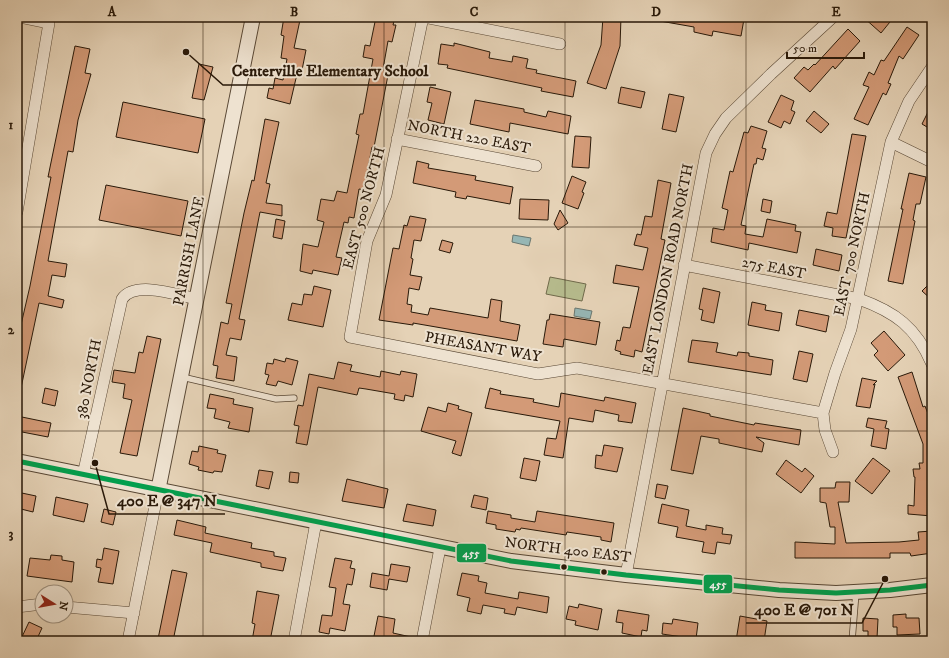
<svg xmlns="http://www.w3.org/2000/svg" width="949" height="658" font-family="'IM FELL DW Pica',serif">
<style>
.green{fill:#b6bb8d;stroke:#706a4b}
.water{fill:#96b6b4;stroke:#6a7770}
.building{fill:#d39a77;stroke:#291909}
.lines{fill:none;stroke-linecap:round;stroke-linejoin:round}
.service-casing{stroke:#584734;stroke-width:7}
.minor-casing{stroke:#584734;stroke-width:12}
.tertiary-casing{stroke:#584734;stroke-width:16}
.service{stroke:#eee2d0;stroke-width:5.5}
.minor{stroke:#eee2d0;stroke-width:11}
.tertiary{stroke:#eee2d0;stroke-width:14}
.bus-1-casing{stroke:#eee2d0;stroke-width:8}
.bus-1{stroke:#029f4d;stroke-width:5}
.grid{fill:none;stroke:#291909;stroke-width:1;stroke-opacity:0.55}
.bus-dot{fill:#291909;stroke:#eee2d0;stroke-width:1.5}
.labels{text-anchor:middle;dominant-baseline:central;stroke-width:4;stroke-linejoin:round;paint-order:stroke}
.street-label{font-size:15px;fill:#291909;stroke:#eee2d0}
.leader{fill:none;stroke:#291909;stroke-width:1.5}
.callout-dot{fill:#291909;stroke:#eee2d0;stroke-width:1.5}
.callout-label{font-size:16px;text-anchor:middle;font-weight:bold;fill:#291909;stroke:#eee2d0;stroke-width:4;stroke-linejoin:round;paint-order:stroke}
.line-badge{stroke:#eee2d0;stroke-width:1.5}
.badge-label{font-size:11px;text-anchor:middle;font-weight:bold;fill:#fff}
.neatline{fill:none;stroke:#291909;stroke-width:1.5}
.grid-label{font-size:13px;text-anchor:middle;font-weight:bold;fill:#291909}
</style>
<rect width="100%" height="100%" fill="#e5d2b6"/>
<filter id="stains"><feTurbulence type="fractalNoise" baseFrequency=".005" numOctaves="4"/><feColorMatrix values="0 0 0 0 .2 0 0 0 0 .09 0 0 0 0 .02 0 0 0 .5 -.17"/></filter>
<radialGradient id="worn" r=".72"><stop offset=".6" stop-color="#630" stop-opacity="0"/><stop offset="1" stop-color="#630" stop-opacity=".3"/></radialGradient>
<path class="green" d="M550,277L586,284L582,301L546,294Z"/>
<path class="water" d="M513,235L531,238L529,246L512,242Z
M575,308L592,311L590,319L574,316Z"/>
<path class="building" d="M284,17L300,20L294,48L306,50L301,75L297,74L290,104L267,98L269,88L273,89L275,78L283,80L287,59L281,58L284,36L281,35Z
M376,17H395L393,25H396L392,42L388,41L383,69L389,70L374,147H372L364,190L359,189L354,218L349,217L348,223L344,222L336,257L342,258L338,275L313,270L312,274L300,271L303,244L318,247L324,222L317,220L321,199L334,201L337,191L347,193L359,135L356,134L360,114H363L373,59L363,57L365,45L370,46Z
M603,17H621L620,46L606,89L587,83L601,45Z
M661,17H734L744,19L741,36L713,31L712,36L694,32V27L660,21Z
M863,17H894L881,33Z
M907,27L919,35L903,59L899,56L888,83L891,84L886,95L883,93L868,125L854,119L869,87L863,85L869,72L874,75L881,60L884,61Z
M848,29L860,41L835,69L833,66L810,92L794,78L804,67L808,70L814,64L815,65Z
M454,43L490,52L489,58L512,62L513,56L528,59L526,68L537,70L536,73L576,81L573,97L541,91L542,88L447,68L448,65L438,64L441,44L454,46Z
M75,46L90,49L85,73L91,74L78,120L73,152L68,151L48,261L67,264L65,277L52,275L48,296L64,300L62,308L39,303L21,388L17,387V342L30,286L51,177H48Z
M199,64L213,67L204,100L192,98Z
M430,87L451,92L444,124L428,120L432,103L427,102Z
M621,87L645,92L641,108L618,103Z
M669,94L684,97L676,132L662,129Z
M781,95L794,101L791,110L795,112L790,124L784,121L781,128L768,122Z
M475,100L524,109V112L546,117L548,111L571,116L568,134L510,123L509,132L470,124Z
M123,102L205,119L198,153L116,137Z
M932,104V130L922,124Z
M814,111L829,124L821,133L806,121Z
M265,119L279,122L266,183L270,184L266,203L282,205V216L260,212L239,319L245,320L241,340L230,338L226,355L237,357L234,381L216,378L218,366L213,365L221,322L228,324L232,304L226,303L244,213L252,180L254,181Z
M751,126L767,131L762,148L766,149L763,160L757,158L756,164H754L741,225L746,226L745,234L763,237L767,219L796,225L795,231L801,232L797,253L749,243L748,250L711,242L713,228L724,230L728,210L722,208L730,171L733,172L744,132L748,133Z
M852,134L866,136L846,238L832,236L833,228L824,226L827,212L837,214Z
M575,136L591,137L589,168L572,167Z
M417,161L429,164L428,168L476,176L475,180L513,187L510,204L467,196L466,199L455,197L456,192L413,183Z
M909,173L926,177L920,204H916L913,220L915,221L903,284L888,281L903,209H901Z
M572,176L586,182L582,192L584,193L578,209L562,203Z
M658,180L671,183L661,239L665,240L642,352L635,350L634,357L620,354L621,352L615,350L617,340L620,341L623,327L630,328L639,287L613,283L616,265L643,270L648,248L634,245L637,234L641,235L645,216L652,217Z
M106,185L188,201L181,236L99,220Z
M520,199L549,200L548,220L519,219Z
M763,199L772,201L770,213L761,211Z
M560,210L568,223L558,230L554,224Z
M410,216L426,219L421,241L414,240L411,258L413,259L410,275L422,277L419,290L409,288L407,304L412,305L411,312L428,315L430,308L488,318L491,299L502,301L500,321L520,325L517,341L413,323V325L379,320L393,248L399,249L404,225L407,226Z
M276,219L285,221L282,239L273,237Z
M442,240L453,243L450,253L439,250Z
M816,249L842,255L839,271L813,265Z
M932,281V300L922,291Z
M314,286L331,290L323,327L288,320L292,303L302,305L304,294L312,295Z
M703,288L720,292L714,323L701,320L703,310L699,309Z
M752,302L766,305L765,310L782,313L779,331L748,325Z
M799,310L829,316L826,332L796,325Z
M550,314L600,322L596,345L564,339L563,347L543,344L547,320H549Z
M884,331L905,355L888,371L874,355L878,351L871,343Z
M147,336L161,339L137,456L120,453L132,400L123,398L125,384L112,382L114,370L135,373L139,352L143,353Z
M692,340L718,343L716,352L737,356L738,352L749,353V356L773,360L771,375L688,362Z
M799,351L813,354L807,382L793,379Z
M286,358L298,361L292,385L278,381L276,386L266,384L269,375L265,374L267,363L273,364L274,359L285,362Z
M338,362L352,365L350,371L380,377L381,371L400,375L401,371L417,374L413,397L405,395L404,401L394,399L395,394L366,389L359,388L357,395L318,387L307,445L296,443L299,426L294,425L298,405L303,406L309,374L334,379Z
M912,372L923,407L925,406L932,424L930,503H932V516L908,514V505L914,506L915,477H914L913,469H920L919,463H923V444L898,377Z
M862,378L877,381L873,385L875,384L870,408L856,406Z
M45,388L58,391L55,406L42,403Z
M490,388L501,391L500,394L534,399L533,402L559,407L561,393L604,401L605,397L636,403L632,423L618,421L619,415L595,410L593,422L569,418L563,458L544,455L547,438L556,439L560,421L485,408Z
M210,394L234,399L233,404L253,408L249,432L228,428L230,422L214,418L216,409L207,408Z
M448,403L459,406L458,409L472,413L461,456L452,453L456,441L421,431L428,407L446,412Z
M683,408L710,414V416L754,425L755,423L801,430L799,445L756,437L764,443L762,452L719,443V439L701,436L693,474L671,470Z
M17,416L51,423L48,437L17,431Z
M868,418L887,421L885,428L889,429L886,449L871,446L874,429L866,427Z
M604,445L623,448L617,472L595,468L596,455L602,456Z
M199,446L218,450L217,453L226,455L222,472L214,471L213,473L198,470L199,467L189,464L192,451L198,452Z
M524,458L540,461L536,481L520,478Z
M873,458L890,471L872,494L855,481Z
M786,460L802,472L805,468L814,476L801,493L776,474Z
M259,470L273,472L269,489L256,486Z
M290,472L299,473L298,483L289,482Z
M347,479L388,489L384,508L342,501Z
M836,482H850L849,502H838L846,543L899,542L919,540L918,532L932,531V553L911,556L910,553H890V558H795V542L835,544V527H830L826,503L820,502V488H835Z
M657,484L668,486L665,499L655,497Z
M17,492L36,496L33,512L17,508Z
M474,495L488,498L486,510L471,507Z
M56,497L88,504L84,522L53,515Z
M407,504L436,510L433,526L403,521Z
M662,504L689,510L686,526L706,530V525L723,528L722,534L732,535L730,544L717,542L715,554L702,552L704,542L676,537L678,527L658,523Z
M104,509L116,512L113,525L101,522Z
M488,511L511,515V518L535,522L537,511L614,523L611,542L601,540V537L567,532L566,535L521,528L520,530L516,529L515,532L496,529V525L486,523Z
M177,520L206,527L205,533L252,543L251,548L274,552V556L286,558L283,571L261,567V563L210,552L212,543L174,535Z
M104,548L119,551L113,584L98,582L101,568L96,567L97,559L102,560Z
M51,555L62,556V560L74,562L72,582L27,576L30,558L50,560Z
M335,558L352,561L350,568L355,569L352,585L347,584L343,604L350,605L345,631L330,628L329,634L319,632L322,615L332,616L336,588L329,587Z
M391,564L410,567L407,582L389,579L387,590L370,587L372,573L389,576Z
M172,570L187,573L173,641L158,639Z
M462,573L479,576L478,581L487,583L485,593L518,599L519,592L549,597L547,613L517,607L515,615L504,613L505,609L483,605L481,614L467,611L470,598L457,595Z
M257,591L279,595L270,641H252L255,624L252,623Z
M579,604L602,609L598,630L575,625L576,621L566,619L569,606L578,608Z
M618,610L649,615L647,631L642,630L641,637L622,633L623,623L616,622Z
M906,614V618H919L920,634L897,635V627H893V615Z
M378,616L395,619L393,633L411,637V641H373Z
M740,616L767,621L764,641H736Z
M863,618L878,619L877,638H868V631H863Z
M673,619L698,623L696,639L662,634L663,623L672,624Z
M29,622L42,628L36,641H20Z"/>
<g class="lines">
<defs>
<path id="service" d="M182,377L276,399L294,398
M852,641L856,592"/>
<path id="minor" d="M423,17L386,195L367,241L350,337L538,374L577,368L823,413
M424,17L560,44
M931,17L932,18
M397,139L536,166
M891,142L932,162
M17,212L49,23L20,17
M684,265L859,299C895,312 916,327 932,364
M833,452L825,430L823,413L835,373L851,329L891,142L909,101L932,67
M83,475L122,299C135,280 177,295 197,299
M626,575L706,153L715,134L726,118L771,74L833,17
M17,607L42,604
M66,607L134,613
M128,641L158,491
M294,641L316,522
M422,641L440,548"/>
<path id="tertiary" d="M17,461L511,561L626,575L779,590L836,593L890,590L932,585
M158,491L253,17"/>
</defs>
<use href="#service" class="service-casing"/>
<use href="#minor" class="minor-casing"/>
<use href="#tertiary" class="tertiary-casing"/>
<use href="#service" class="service"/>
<use href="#minor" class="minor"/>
<use href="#tertiary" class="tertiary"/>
<defs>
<path id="bus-1" d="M17,461L511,561L626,575L779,590L836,593L890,590L932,585"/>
</defs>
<use href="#bus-1" class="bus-1-casing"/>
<use href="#bus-1" class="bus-1"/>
</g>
<path class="grid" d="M203,17V641M384,17V641M565,17V641M746,17V641M17,227H932M17,431H932"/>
<g class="bus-dot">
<circle cx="564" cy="567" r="3.5"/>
<circle cx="604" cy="572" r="3.5"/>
</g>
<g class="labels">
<g class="street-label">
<text transform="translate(469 137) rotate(11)">NORTH 220 EAST</text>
<text transform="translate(364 208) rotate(-75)">EAST 500 NORTH</text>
<text transform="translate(189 251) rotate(-79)">PARRISH LANE</text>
<text transform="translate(852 254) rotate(-78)">EAST 700 NORTH</text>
<text transform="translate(774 268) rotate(11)">275 EAST</text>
<text transform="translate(668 269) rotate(-79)">EAST LONDON ROAD NORTH</text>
<text transform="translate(483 347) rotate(10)">PHEASANT WAY</text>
<text transform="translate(89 379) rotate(-79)">380 NORTH</text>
<text transform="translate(568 550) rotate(7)">NORTH 400 EAST</text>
</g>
</g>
<path class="leader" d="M186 52L223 85H436M95 463L109 514H225M885 579L862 623H746"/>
<g class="callout-dot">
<circle cx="186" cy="52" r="4"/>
<circle cx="95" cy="463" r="4"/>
<circle cx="885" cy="579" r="4"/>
</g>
<g class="callout-label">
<text x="330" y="76">Centerville Elementary School</text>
<text x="167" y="506">400 E @ 347 N</text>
<text x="804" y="615">400 E @ 701 N</text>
</g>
<g class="line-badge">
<rect x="456" y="543" width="31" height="20" rx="4" fill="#029f4d"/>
<rect x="703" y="574" width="30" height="20" rx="4" fill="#029f4d"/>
</g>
<g class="badge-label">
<text x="471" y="557">455</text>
<text x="718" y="588">455</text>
</g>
<rect width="949" height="658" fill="none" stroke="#e5d2b6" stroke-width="44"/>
<g transform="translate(54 604) rotate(101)"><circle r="19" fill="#eee2d0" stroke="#9f9280"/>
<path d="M0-3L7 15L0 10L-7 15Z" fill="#8f2418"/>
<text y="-6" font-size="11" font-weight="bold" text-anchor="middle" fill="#291909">N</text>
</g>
<path d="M787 52v6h77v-6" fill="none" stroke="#291909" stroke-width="2"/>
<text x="793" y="52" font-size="12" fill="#291909" stroke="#eee2d0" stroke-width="3" paint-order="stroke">50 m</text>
<rect x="22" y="22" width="905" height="614" class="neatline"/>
<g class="grid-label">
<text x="112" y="16">A</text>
<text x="294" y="16">B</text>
<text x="474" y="16">C</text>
<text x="656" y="16">D</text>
<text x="836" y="16">E</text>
<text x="11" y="129">1</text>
<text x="11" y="334">2</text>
<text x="11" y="538">3</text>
</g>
<rect width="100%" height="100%" filter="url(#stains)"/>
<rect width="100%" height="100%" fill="url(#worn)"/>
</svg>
